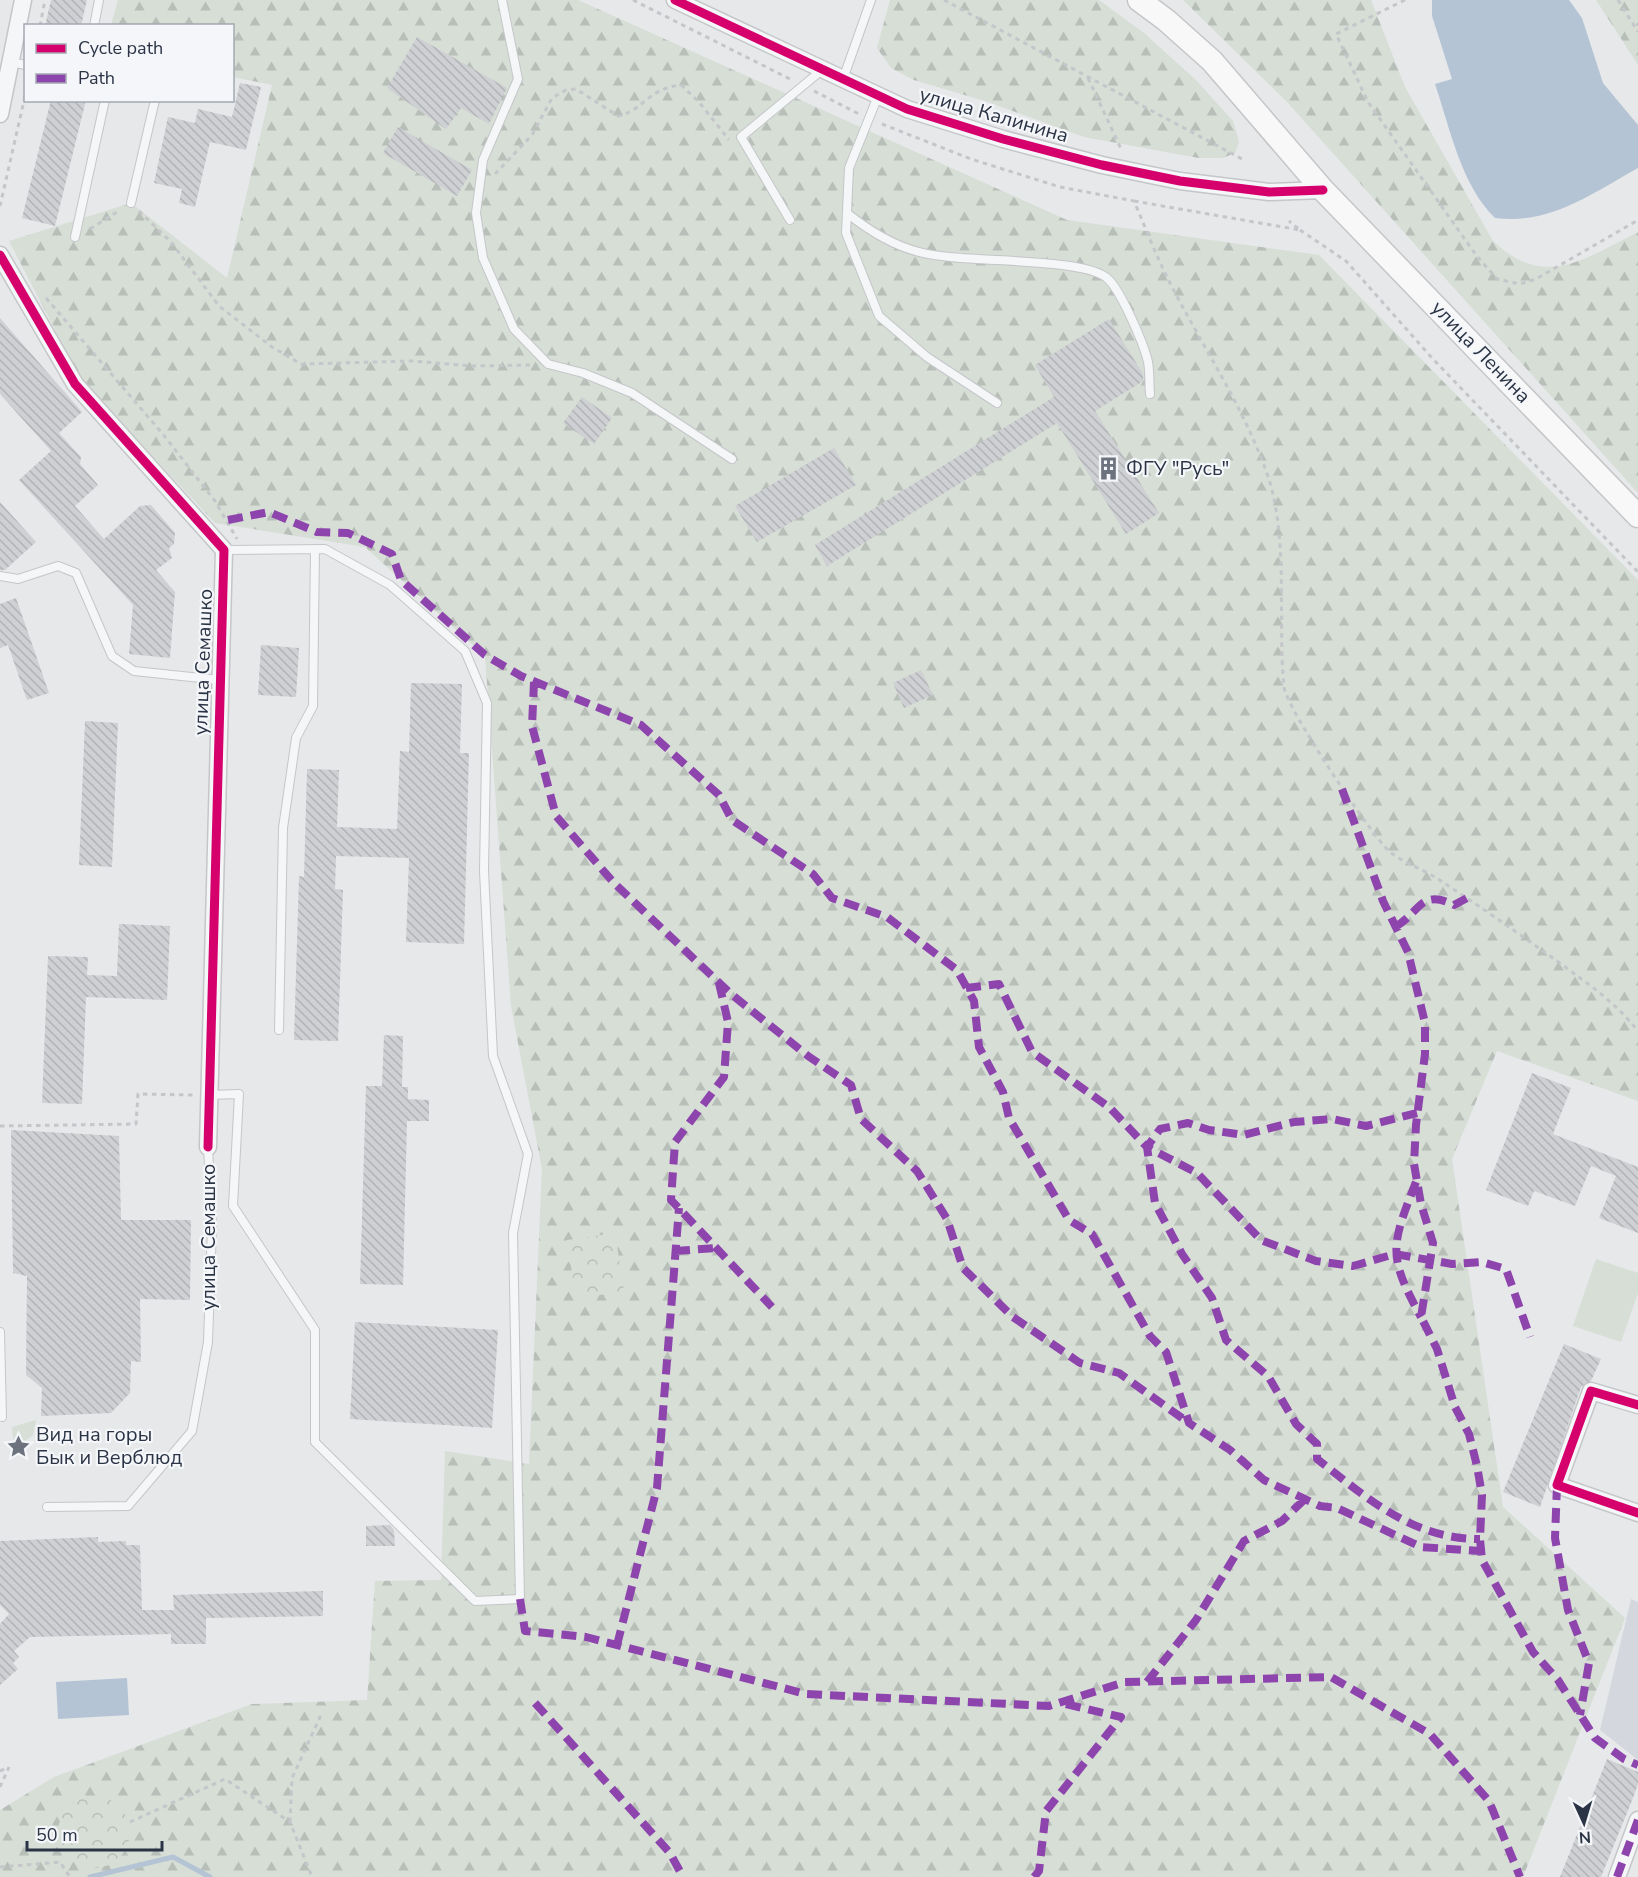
<svg xmlns="http://www.w3.org/2000/svg" width="1638" height="1877" font-family="'Nunito Sans',sans-serif">
<style>
.built{fill:#d4d7dd}
.grass{fill:#d6ded6}
.forest{fill:url(#forest-firs)}
.park{fill:url(#park-crowns)}
.water{fill:#b4c4d5}
.lines{fill:none;stroke-linecap:round;stroke-linejoin:round}
.stream{stroke:#b4c4d5;stroke-width:5}
.building{fill:url(#building-back-hatch)}
.lane-casing{stroke:#c4c6c8;stroke-width:10}
.street-casing{stroke:#c4c6c8;stroke-width:19}
.secondary-casing{stroke:#c4c6c8;stroke-width:25}
.path{stroke:#c5c6ca;stroke-width:3;stroke-dasharray:4.5 4.5;stroke-linecap:butt}
.lane{stroke:#f5f6f7;stroke-width:8}
.street{stroke:#f5f6f7;stroke-width:16}
.secondary{stroke:#f8f8f8;stroke-width:22}
.quiet{stroke:#8e44ad;stroke-width:8;stroke-dasharray:15 8;stroke-linecap:butt}
.cycleway-casing{stroke:#f4f6f9;stroke-width:13}
.cycleway{stroke:#d6006c;stroke-width:9}
.labels{text-anchor:middle;dominant-baseline:central;stroke-width:4.5;stroke-linejoin:round;paint-order:stroke}
.street-label{font-size:20px;fill:#2b3445;stroke:#f4f6f9}
.poi-label{font-size:20px;fill:#2b3445;stroke:#f4f6f9;text-anchor:start}
</style>
<defs>
<pattern id="forest-firs" width="22" height="20" patternUnits="userSpaceOnUse" patternTransform="scale(1.5)"><rect width="22" height="20" fill="#d6ded6"/><path d="M5 1l3.5 6h-7zM16 11l3.5 6h-7z" fill="#b8bfb9"/></pattern>
<pattern id="park-crowns" width="20" height="18" patternUnits="userSpaceOnUse" patternTransform="scale(1.5)"><rect width="20" height="18" fill="#d6ded6"/><path d="M2 6a3 3 0 1 1 6 0M12 15a3 3 0 1 1 6 0" fill="none" stroke="#b8bfb9"/></pattern>
<pattern id="building-back-hatch" width="6" height="6" patternUnits="userSpaceOnUse" patternTransform="scale(1.5)"><rect width="6" height="6" fill="#ced0d3"/><path d="M-1 5l2 2M0 0l6 6M5-1l2 2" fill="none" stroke="#b1b3b6"/></pattern>
</defs>
<rect width="100%" height="100%" fill="#e6e8ea"/>
<path class="built" d="M1631,1599L1638,1602V1760L1600,1730Z"/>
<path class="grass" d="M1596,1259L1638,1273V1293L1621,1342L1573,1326Z
M36,1420L33,1435L14,1449L12,1427Z"/>
<path class="forest" d="M118,0H578L1067,220L1319,255L1638,580V1101L1497,1051L1452,1159L1503,1507L1625,1618L1523,1877H0V1810L54,1777L252,1704L367,1700L375,1581L441,1580L445,1451L529,1464L542,1169L511,1006L485,656L365,547L215,523L80,378L9,241L131,203L227,278L272,85L233,77L232,26L111,25Z
M890,0H1099L1144,33L1196,80L1233,121L1239,142L1235,153L1223,158H1199L1084,137L988,102L914,80L891,68L877,48Z
M1183,0H1371L1405,87L1493,241C1545,290 1584,259 1638,232V493L1287,102Z
M1596,0H1638V65Z"/>
<path class="park" d="M615,1233L624,1291L576,1299L567,1240Z
M58 1832a36 36 0 1 1 72 0a36 36 0 1 1-72 0Z"/>
<path class="water" d="M1432,0H1569L1582,18L1603,83L1638,125V168C1591,194 1550,225 1495,218C1461,185 1450,128 1435,84L1452,79L1432,16Z
M127,1678L129,1715L58,1719L56,1682Z"/>
<g class="lines">
<path class="stream" d="M90,1877L173,1857L210,1877"/>
</g>
<path class="building" d="M51,0H87L81,26H45Z
M417,37L507,88L489,124L461,108L446,129L387,88Z
M240,83L261,87L246,150L210,142L195,207L179,203L182,189L154,183L168,117L195,123L198,109L232,117Z
M51,100H86L55,226L22,218Z
M398,127L472,170L457,196L383,153Z
M0,318L82,412L59,433L81,457L80,464L98,485L75,506L104,539L140,506L151,505L175,533L174,544L169,548L172,558L156,570L175,592L170,658L129,654L133,605L19,480L51,451L0,394Z
M1109,319L1143,374V381L1095,411L1159,513L1126,534L1057,423L827,566L815,545L1054,397L1035,365Z
M582,397L612,418L594,444L563,423Z
M834,448L856,485L757,542L735,506Z
M0,502L36,542L5,570H0Z
M16,598L49,693L27,700L8,645L0,648V604Z
M261,645L299,648L296,697L258,695Z
M921,670L933,695L904,708L893,683Z
M411,683L462,684L460,753H469L464,944L406,942L409,858L336,856L335,889L343,890L338,1041L294,1040L299,876L304,877L307,769L339,770L337,827L397,829L400,751L409,752Z
M85,721L118,723L112,867L79,865Z
M119,924L170,926L167,1000L86,997L82,1104L42,1103L48,956L88,957L87,975L117,976Z
M384,1035L403,1036L402,1087H408V1099L429,1100V1121H407L403,1285L360,1284L366,1086H382Z
M1532,1073L1571,1088L1553,1134L1638,1167V1233L1599,1218L1616,1176L1591,1166L1575,1206L1534,1191L1528,1206L1486,1190Z
M11,1130L119,1136L121,1220H191L190,1300L140,1299L141,1362L131,1361L130,1393L111,1413L41,1416L42,1388L26,1375L27,1276L13,1273Z
M355,1322L498,1330L492,1428L350,1419Z
M1564,1344L1601,1359L1591,1381L1581,1387L1540,1507L1503,1492Z
M390,1525L394,1530L395,1546H366V1526Z
M98,1537V1542L126,1541V1545H140L142,1610H174L173,1595L323,1591V1616L206,1618V1644H171V1634L30,1637L14,1651L19,1657L13,1663L18,1669L0,1685V1624L9,1614L0,1605V1541Z
M1607,1759L1638,1772V1784L1633,1798L1601,1877H1560Z"/>
<g class="lines">
<defs>
<path id="lane" d="M502,0L518,79L483,160L476,213L483,258L514,329L548,364L583,373L632,393L732,459
M94,26L99,0
M10,62L26,65
M843,79L871,0
M878,96L849,168L846,233L879,316L927,357L997,403
M131,203L155,100
M847,213C868,230 892,245 919,252C960,264 1084,256 1108,279C1121,291 1144,344 1148,362C1150,372 1149,384 1150,394
M790,220L741,137L822,70
M75,237L105,100
M0,576L18,579L58,566L76,573L112,656L134,671L220,680
M279,1030L283,828L296,738L313,706L315,549
M208,1095L239,1094L233,1206L315,1330V1442L475,1601L520,1599L513,1233L528,1154L493,1056L484,871L487,703L465,651L390,585L325,549L224,550
M0,1332L2,1417
M47,1507L128,1506L192,1431L208,1342L212,1227L208,1147"/>
<path id="street" d="M675,0L907,109L1003,139L1102,165L1180,181L1269,192L1323,190
M0,114L23,0
M0,255L75,384L224,550L208,1147
M1638,1405L1591,1391L1557,1485L1638,1513
M1617,1877L1638,1820"/>
<path id="secondary" d="M1139,0L1166,20L1212,61L1323,190L1638,516"/>
</defs>
<use href="#lane" class="lane-casing"/>
<use href="#street" class="street-casing"/>
<use href="#secondary" class="secondary-casing"/>
<path class="path" d="M633,0L792,80
M944,0L1244,160
M1405,0L1336,34L1368,102L1476,255L1497,279L1520,284L1536,279L1638,220
M1618,0L1638,32
M40,26L45,0
M1088,78L1122,151
M814,91L859,114
M882,124L971,159L1060,187L1134,201C1146,229 1157,258 1171,285C1203,347 1241,403 1265,468C1290,533 1277,618 1284,687C1286,707 1371,835 1389,851C1403,863 1423,869 1438,879C1478,905 1518,933 1557,961C1588,984 1613,1000 1638,1031
M495,174L532,135L552,98L566,90L576,89L618,116C643,111 648,88 681,85L699,102L729,140
M1134,201L1300,230L1289,221
M0,206L26,92
M139,211L171,242L219,306L272,347L301,364L413,361L473,366L531,365
M90,229L120,210
M1300,230L1346,261L1432,358L1638,572
M46,298L162,433L215,501L237,539
M0,1126L136,1124L138,1094L194,1095
M0,1771L7,1768
M0,1787L9,1767
M130,1822L225,1779L290,1822L312,1877
M290,1822L292,1778L321,1715
M0,1867L60,1862L70,1877"/>
<use href="#lane" class="lane"/>
<use href="#street" class="street"/>
<use href="#secondary" class="secondary"/>
<path class="quiet" d="M228,520L269,512L317,532L348,533L392,554L401,580L485,655L521,676L641,725L719,795L732,820L813,874L832,898L887,917L957,970L974,1001L979,1047L1003,1092L1009,1118L1069,1220L1092,1234L1150,1336L1166,1352L1189,1423L1230,1450L1264,1480L1320,1506L1337,1508L1421,1547L1481,1551
M534,682L532,726L556,816L614,883L731,994L808,1056L851,1085L861,1119L917,1171L947,1219L963,1268L1013,1317L1080,1363L1119,1373L1189,1423
M1342,789L1383,901L1408,952L1425,1023V1054L1416,1125L1414,1164L1421,1204L1433,1243L1421,1317L1437,1349L1455,1407L1469,1434L1477,1466L1482,1495L1480,1539L1482,1560L1533,1652L1558,1680L1595,1738L1624,1759L1638,1765
M1395,927C1420,913 1420,888 1454,905L1467,898
M719,983L728,1022L724,1077L675,1142L671,1200L772,1307
M966,988L999,984L1032,1052L1110,1108L1147,1147L1155,1203L1182,1254L1212,1298L1226,1340L1268,1376L1296,1424L1317,1444V1459C1367,1498 1412,1539 1480,1539
M1417,1113L1366,1126L1332,1119L1294,1122L1244,1135L1209,1130L1188,1123L1160,1129L1147,1147L1197,1173L1261,1240L1316,1261L1353,1266L1395,1254L1452,1264L1482,1262L1506,1269L1530,1337
M1416,1182C1391,1246 1387,1255 1421,1317
M675,1251L716,1248
M1557,1485L1555,1538L1568,1610L1589,1663L1580,1715
M520,1599L525,1631L586,1637L806,1694L1049,1706L1125,1682L1331,1677L1430,1734L1489,1801L1520,1877
M617,1645L657,1488L679,1208
M1147,1682L1196,1620L1244,1541L1282,1521L1305,1499
M535,1703L670,1853L683,1877
M1034,1877L1039,1871L1046,1811L1121,1717L1061,1703
M1617,1877L1638,1820"/>
<defs>
<path id="cycleway" d="M675,0L907,109L1003,139L1102,165L1180,181L1269,192L1323,190
M0,255L75,384L224,550L208,1147
M1638,1405L1591,1391L1557,1485L1638,1513"/>
</defs>
<use href="#cycleway" class="cycleway-casing"/>
<use href="#cycleway" class="cycleway"/>
</g>
<defs>
<symbol id="building-bare" viewBox="-9 -9 18 18"><path d="M-4-6H4V6H1V3H-1V6H-4ZM-2.5-4.3h1.7v1.8h-1.7ZM.8-4.3h1.7v1.8H.8ZM-2.5-1h1.7V.8h-1.7ZM.8-1h1.7V.8H.8Z" fill="#6c737f" stroke="#f4f6f9" stroke-width="2.5" paint-order="stroke"/></symbol>
<symbol id="sight-bare" viewBox="-9 -9 18 18"><path d="M0-6L1.8-2.2L6-1.7L2.9 1.2L3.7 5.4L0 3.3L-3.7 5.4L-2.9 1.2L-6-1.7L-1.8-2.2Z" fill="#6c737f" stroke="#f4f6f9" stroke-width="2.5" paint-order="stroke"/></symbol>
</defs>
<g fill-rule="evenodd">
<use href="#building-bare" x="1092" y="452" width="33" height="33"/>
<use href="#sight-bare" x="2" y="1430" width="33" height="33"/>
</g>
<g class="labels">
<g class="street-label">
<text transform="translate(994 115) rotate(16)">улица Калинина</text>
<text transform="translate(1481 352) rotate(46)">улица Ленина</text>
<text transform="translate(203 662) rotate(-88)">улица Семашко</text>
<text transform="translate(208 1237) rotate(-90)">улица Семашко</text>
</g>
<g class="poi-label">
<text x="1126" y="468">ФГУ "Русь"</text>
<text x="36" y="1434">Вид на горы<tspan x="36" dy="23">Бык и Верблюд</tspan></text>
</g>
</g>
<rect x="24" y="24" width="210" height="78" fill="#f4f6f9" stroke="#a4a8b1" stroke-width="1.5"/>
<rect x="36" y="44" width="30" height="9" fill="#d6006c" stroke="#a4a8b1" stroke-width="1.5"/>
<text x="78" y="54" font-size="18" fill="#2b3445">Cycle path</text>
<rect x="36" y="74" width="30" height="9" fill="#8e44ad" stroke="#a4a8b1" stroke-width="1.5"/>
<text x="78" y="84" font-size="18" fill="#2b3445">Path</text>
<g transform="translate(1584 1823) rotate(176)" stroke="#f4f6f9" stroke-width="4.5" paint-order="stroke">
<path d="M0-4.5L10 22L0 15L-10 22Z" fill="#2b3445"/>
<text y="-9" font-size="16" font-weight="bold" text-anchor="middle" fill="#2b3445">N</text>
</g>
<path d="M27 1841v9h135v-9" fill="none" stroke="#2b3445" stroke-width="3"/>
<text x="36" y="1841" font-size="18" fill="#2b3445" stroke="#f4f6f9" stroke-width="4.5" paint-order="stroke">50 m</text>
</svg>
